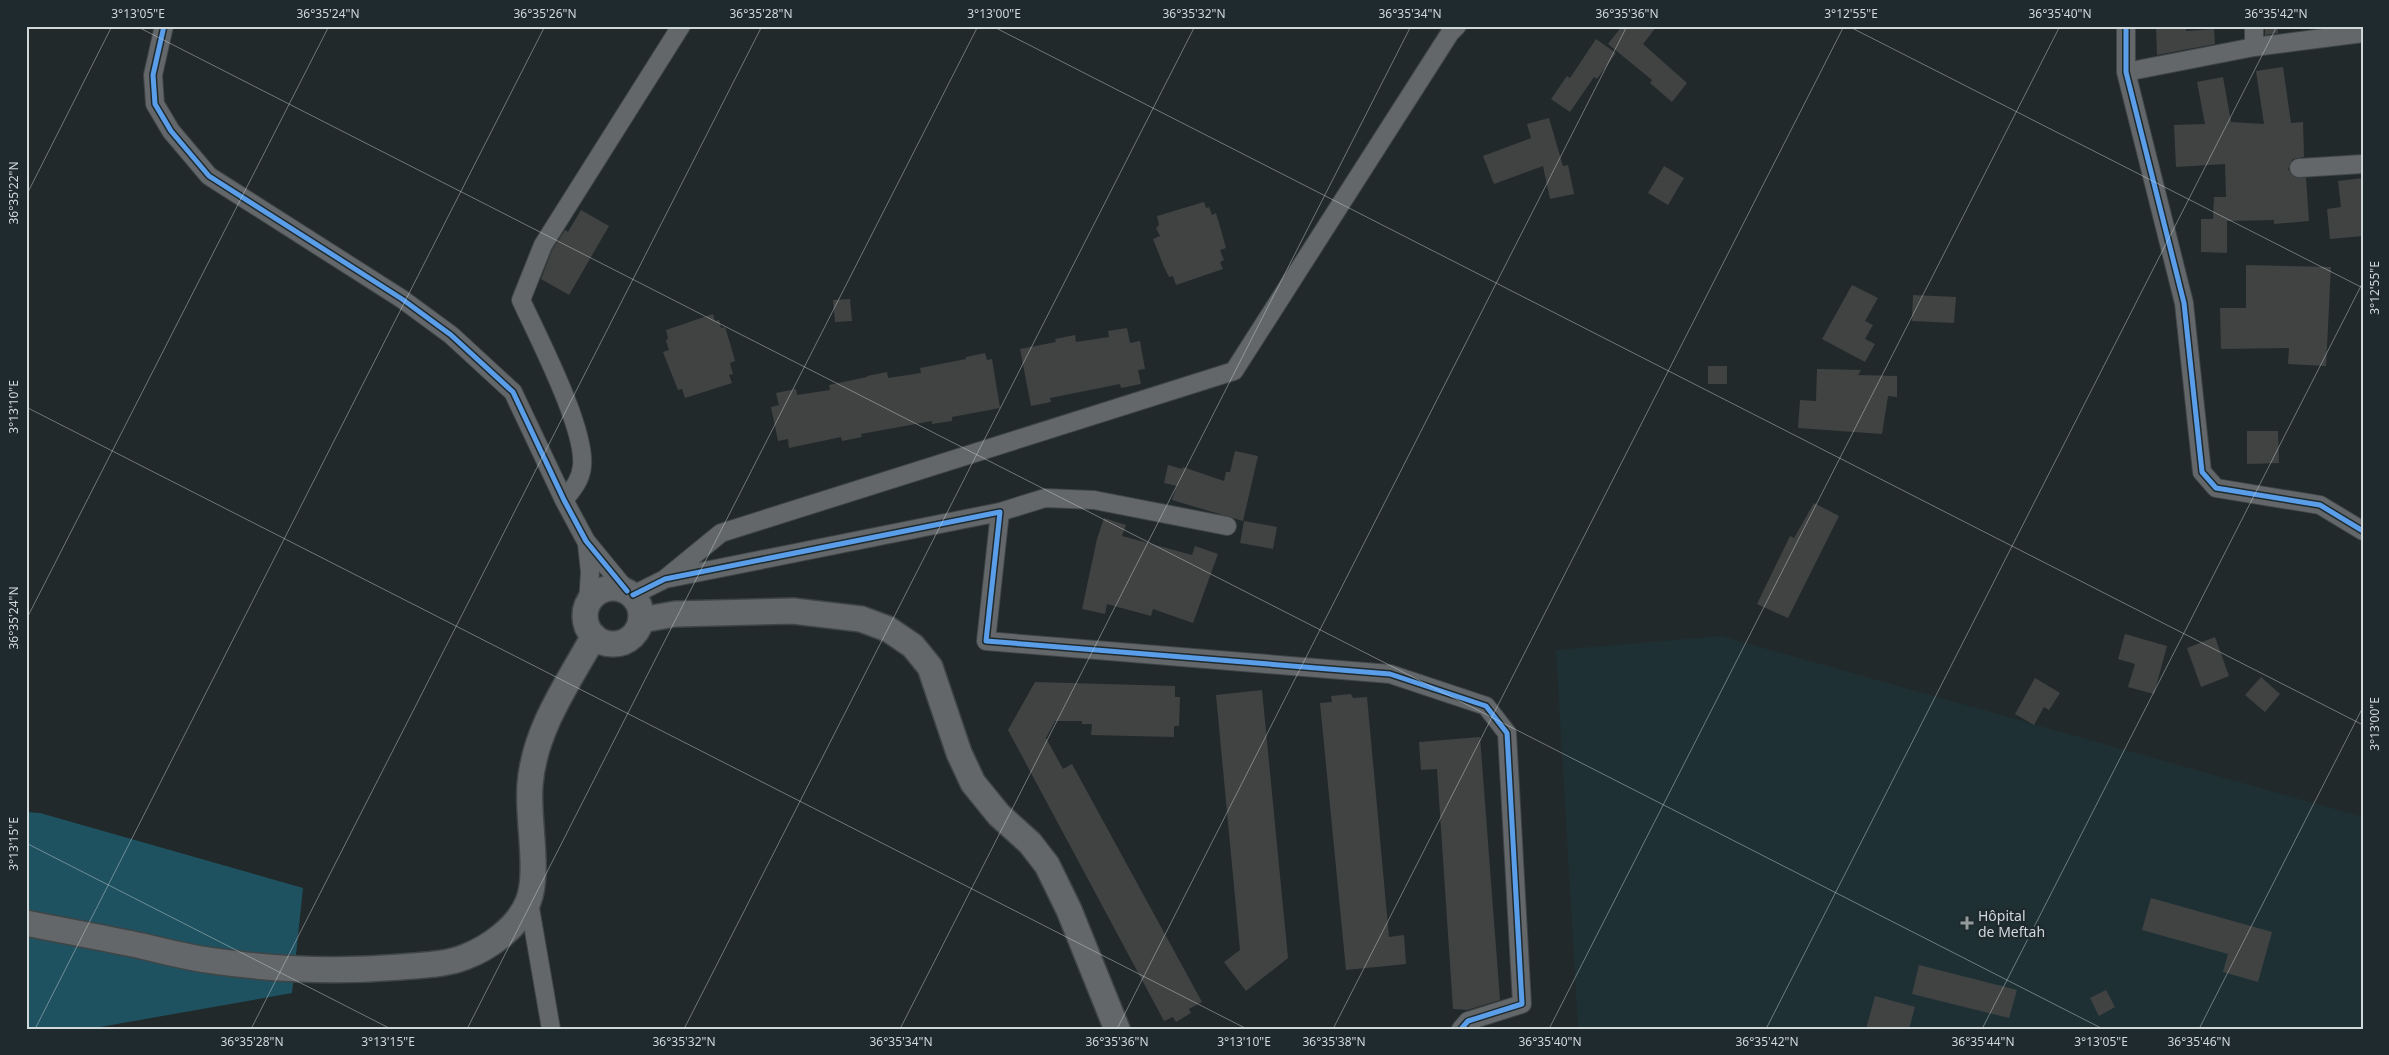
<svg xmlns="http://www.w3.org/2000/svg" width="2389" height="1055" font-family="'Noto Sans',sans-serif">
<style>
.built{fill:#1f3035}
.green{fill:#1e5260}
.building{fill:#414343}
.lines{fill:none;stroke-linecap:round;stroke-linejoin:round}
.minor-casing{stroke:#3f4546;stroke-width:20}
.secondary-casing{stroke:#3f4546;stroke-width:28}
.minor{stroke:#636769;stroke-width:18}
.secondary{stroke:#636769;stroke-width:25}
.cycleway-casing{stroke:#1f2a2e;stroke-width:8}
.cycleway{stroke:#5a9eea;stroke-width:5}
.ticks{fill:none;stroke:#d1d8da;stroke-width:1;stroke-opacity:0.45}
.poi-dot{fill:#949b9c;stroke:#1f2a2e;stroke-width:2}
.labels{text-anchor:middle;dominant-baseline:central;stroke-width:5;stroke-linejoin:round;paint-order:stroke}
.poi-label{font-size:14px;fill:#d1d8da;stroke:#1f2a2e;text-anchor:start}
.neatline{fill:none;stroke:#d1d8da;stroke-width:2}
.ticks-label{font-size:12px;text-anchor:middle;fill:#d1d8da}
</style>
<rect width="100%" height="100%" fill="#22292a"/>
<path class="built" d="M1721,636L2363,817V1029H1578L1556,650Z"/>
<path class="green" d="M26,812L40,813L303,888L292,993L89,1029H41L26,1026Z"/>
<path class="building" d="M1622,26H1657L1643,44L1687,83L1672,102L1650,83L1652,80L1608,44Z
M2156,26H2186V31L2214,29L2215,44L2157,55Z
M2265,26H2277L2278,33L2265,35Z
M1596,39L1616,53L1597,79L1594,77L1570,112L1551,99L1567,76L1570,78Z
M2283,67L2291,123L2303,122L2304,157L2293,159L2288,169L2294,177L2306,178L2309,221L2274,224V220L2227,221V253L2201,252V219H2213L2214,197H2226L2225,164L2176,167L2174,125L2205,124L2197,82L2223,77L2231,122L2264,124L2256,71Z
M1549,118L1563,166L1568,165L1574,194L1550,199L1543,166L1494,184L1483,156L1531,138L1527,124Z
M1664,166L1684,178L1668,205L1648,193Z
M2363,178V236L2330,239L2327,209L2341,207L2338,181Z
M1204,202L1206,208L1209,207L1212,215L1216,213L1221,230L1226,248L1220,250L1224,260L1220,262L1223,269L1176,285L1173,276L1169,277L1164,267L1153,239L1160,236L1156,228L1159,225L1157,216Z
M581,210L609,226L569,295L541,279L552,250L565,230L568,232Z
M2246,265L2331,267L2326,366L2288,364L2289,348L2221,349L2220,308H2246Z
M1852,285L1878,298L1865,321L1873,325L1865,339L1875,344L1865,362L1822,339Z
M1913,295L1956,297L1954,323L1912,321Z
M850,299L852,321L835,322L833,300Z
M713,314L715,321L719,320L721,328L725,327L730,343L735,361L730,363L733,374L729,375L732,383L685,398L682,389L678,390L663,352L669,350L666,341L668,338L666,330Z
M1127,328L1130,343L1140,341L1145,369L1138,370L1141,384L1121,388L1120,384L1050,398L1051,402L1031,406L1020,349L1056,342L1055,339L1075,335L1076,342L1109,337L1108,331Z
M985,353L987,360L992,359L1000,408L952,417V421L932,424V421L861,434L862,437L842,441L841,437L789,448L788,439L778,441L771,407L779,405L776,393L796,389L797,395L830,390L829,385L867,377V376L887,372L888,378L921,373L920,368L966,359V357Z
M1708,366H1727V384H1708Z
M1817,369L1861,370L1858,375L1897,376V397L1888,396L1882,434L1798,428L1800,400L1816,401Z
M2247,431H2278L2279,463L2247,464Z
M1235,451L1258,456L1243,521L1172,500L1177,486L1164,483L1168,465L1182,469L1183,467L1224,481L1226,472H1230Z
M1814,503L1839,516L1788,618L1757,604L1790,536L1794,538Z
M1104,518L1126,525L1122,536L1192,555L1195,546L1218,554L1193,623L1153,609L1151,616L1107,604L1105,614L1082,609L1097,539Z
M1244,521L1277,527L1273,549L1240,543Z
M2125,634L2167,646L2154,694L2128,687L2135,664L2118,659Z
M2215,637L2229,676L2201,687L2187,648Z
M2261,677L2280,694L2265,712L2245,695Z
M2035,678L2060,693L2049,710L2044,707L2034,725L2015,714Z
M1035,682L1175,686V697H1180L1179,726H1174V737L1091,735L1092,724H1082V721H1055L1046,738L1063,769L1072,764L1202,1002L1189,1009L1191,1013L1176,1022L1173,1017L1164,1021L1008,730Z
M1262,690L1288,958L1246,991L1224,962L1240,950L1216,695Z
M1351,694L1353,698L1367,697L1389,937L1404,935L1406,964L1346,970L1320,703L1332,702L1331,696Z
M1480,737L1500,1000L1467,1010L1453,1009L1437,769L1421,770L1419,742Z
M2151,898L2272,932L2258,982L2223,972L2228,954L2142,930Z
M1919,965L2017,990L2009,1018L1912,994Z
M2106,990L2115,1007L2099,1016L2090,998Z
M1875,996L1915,1007L1909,1029H1866Z"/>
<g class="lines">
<defs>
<path id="minor" d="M164,26L153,75L155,104L171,131L209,176L402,299L451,335L513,392L564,500L586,541L627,591
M2126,26V72L2184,303L2202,472L2216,488L2320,505L2363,531
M2254,26V47
M2126,72L2254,47L2363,33
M2299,168L2363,164
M564,500C572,490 581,480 582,466C586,429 538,337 521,300L543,245L681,26
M1000,512L1045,498L1094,500L1227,526
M587,544L590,572L588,604
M666,578L721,533L1234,371L1450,33L1457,26
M633,595L665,579L1000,512L986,641L1390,674L1486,706L1507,733L1522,1004L1468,1021L1461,1029
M529,902L551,1029"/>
<path id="secondary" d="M585 616a28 28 0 1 1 56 0a28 28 0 1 1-56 0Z
M641,620L675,614L793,611L861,619L888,629L913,646L930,667L959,753L973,783L999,815L1030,843L1047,865L1069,910L1117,1029
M26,923C65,931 104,938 142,946C166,952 190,958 214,961C276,970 338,972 401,967C422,965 445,965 465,957C489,948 518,927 528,902C540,873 527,818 530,785C534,730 568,683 594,636"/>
</defs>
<use href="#minor" class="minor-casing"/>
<use href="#secondary" class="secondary-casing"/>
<use href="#minor" class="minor"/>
<use href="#secondary" class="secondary"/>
<defs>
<path id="cycleway" d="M164,26L153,75L155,104L171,131L209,176L402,299L451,335L513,392L564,500L586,541L627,591
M2126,26V72L2184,303L2202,472L2216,488L2320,505L2363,531
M633,595L665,579L1000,512L986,641L1390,674L1486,706L1507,733L1522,1004L1468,1021L1461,1029"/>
</defs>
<use href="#cycleway" class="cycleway-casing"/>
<use href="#cycleway" class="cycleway"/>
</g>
<path class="ticks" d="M136,26L2103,1029M992,26L2363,725M1848,26L2363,288M26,196L112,26M26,407L1247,1029M26,620L329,26M26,843L391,1029M35,1029L545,26M251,1029L762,26M467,1029L978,26M684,1029L1195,26M900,1029L1411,26M1117,1029L1627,26M1333,1029L1844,26M1549,1029L2060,26M1766,1029L2277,26M1982,1029L2363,282M2199,1029L2363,707"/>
<path class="poi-dot" d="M1964.5 915.5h5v5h5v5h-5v5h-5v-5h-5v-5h5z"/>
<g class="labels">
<g class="poi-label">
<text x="1978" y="915">Hôpital<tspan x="1978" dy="16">de Meftah</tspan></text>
</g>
</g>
<rect width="2389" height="1055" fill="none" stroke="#1f2a2e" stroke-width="55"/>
<rect x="28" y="28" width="2334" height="1000" class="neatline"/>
<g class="ticks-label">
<text x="138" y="18">3°13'05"E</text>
<text x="328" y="18">36°35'24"N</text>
<text x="545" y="18">36°35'26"N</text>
<text x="761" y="18">36°35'28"N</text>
<text x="994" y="18">3°13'00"E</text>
<text x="1194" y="18">36°35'32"N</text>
<text x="1410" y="18">36°35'34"N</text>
<text x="1627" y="18">36°35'36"N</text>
<text x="1851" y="18">3°12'55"E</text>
<text x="2060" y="18">36°35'40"N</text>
<text x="2276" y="18">36°35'42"N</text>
<text transform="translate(14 193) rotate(-90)" y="4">36°35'22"N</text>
<text transform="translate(2375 288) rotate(-90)" y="4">3°12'55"E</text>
<text transform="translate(14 407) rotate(-90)" y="4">3°13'10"E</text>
<text transform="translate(14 618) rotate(-90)" y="4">36°35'24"N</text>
<text transform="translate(2375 724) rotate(-90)" y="4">3°13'00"E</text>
<text transform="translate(14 844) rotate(-90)" y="4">3°13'15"E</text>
<text x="252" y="1046">36°35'28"N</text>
<text x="388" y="1046">3°13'15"E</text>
<text x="684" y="1046">36°35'32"N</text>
<text x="901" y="1046">36°35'34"N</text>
<text x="1117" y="1046">36°35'36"N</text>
<text x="1244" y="1046">3°13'10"E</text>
<text x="1334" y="1046">36°35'38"N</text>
<text x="1550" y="1046">36°35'40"N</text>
<text x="1767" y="1046">36°35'42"N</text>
<text x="1983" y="1046">36°35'44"N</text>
<text x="2101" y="1046">3°13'05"E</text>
<text x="2199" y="1046">36°35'46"N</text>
</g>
</svg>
